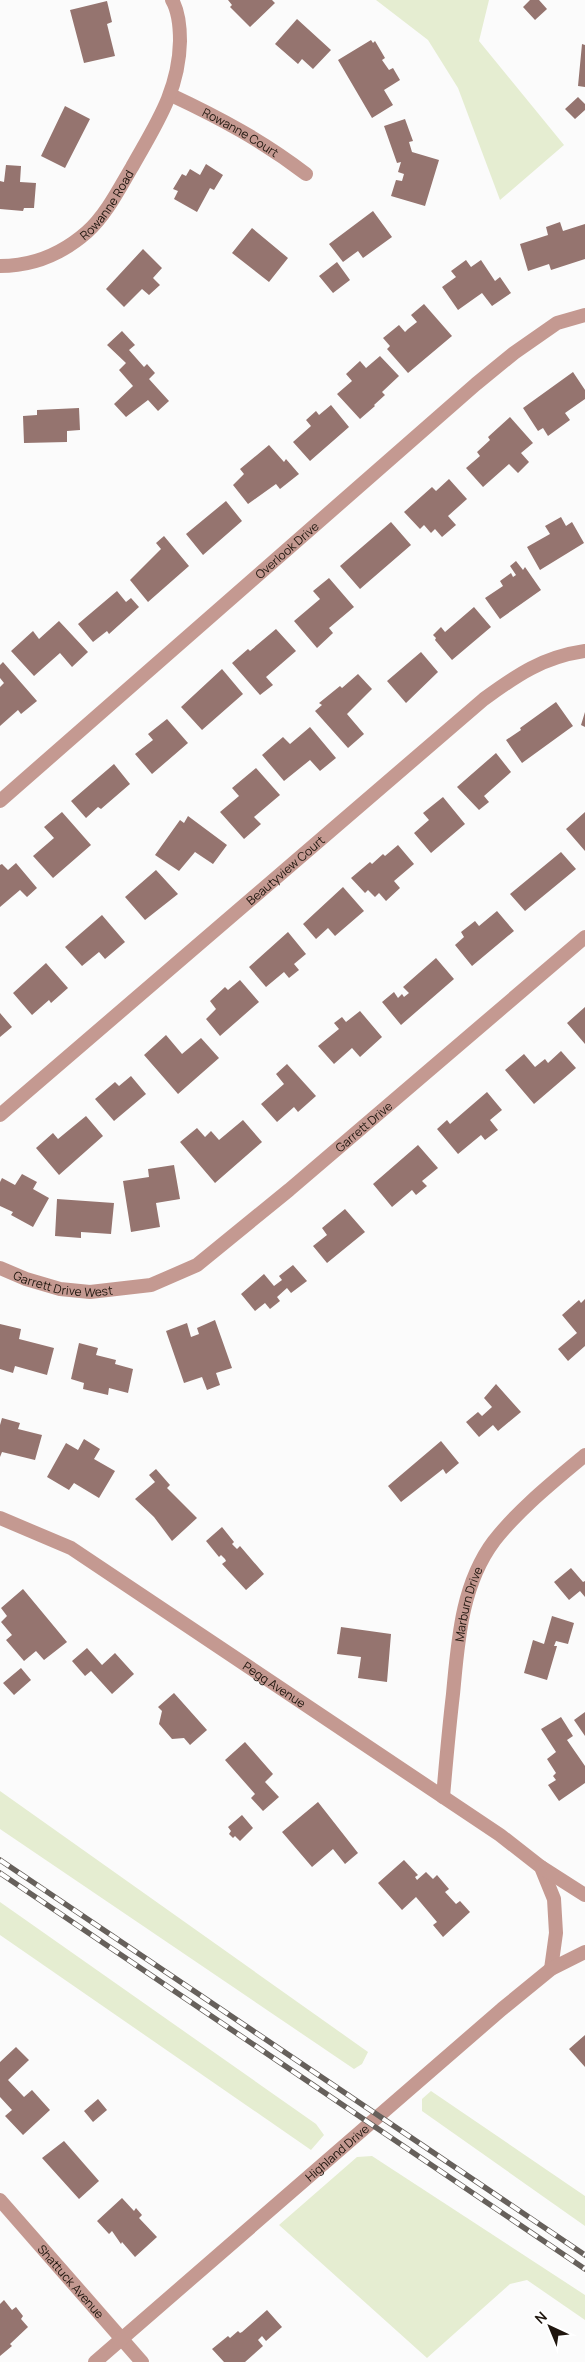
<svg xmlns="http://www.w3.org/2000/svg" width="585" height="2362" font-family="Manrope,sans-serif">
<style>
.green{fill:#e5edd1}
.building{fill:#95746f}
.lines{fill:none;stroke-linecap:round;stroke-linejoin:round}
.minor{stroke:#c49991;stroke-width:14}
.tertiary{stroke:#c49991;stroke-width:14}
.rail-casing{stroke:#66605b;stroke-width:5.5}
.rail{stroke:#fff;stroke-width:4;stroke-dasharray:11;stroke-linecap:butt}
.labels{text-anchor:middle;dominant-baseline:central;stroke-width:4;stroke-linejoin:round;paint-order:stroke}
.street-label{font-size:12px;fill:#1f160e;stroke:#fff}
</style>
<rect width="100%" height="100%" fill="#fbfbfb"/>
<path class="green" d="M376,0H489L479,41L564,145L500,200L458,88L428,40Z
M0,1791L368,2052L362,2064L354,2069L0,1829Z
M0,1902L316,2124L324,2135L311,2150L0,1935Z
M431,2091L585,2196V2226L422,2111V2099Z
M372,2156L585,2295V2320L527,2280L510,2284L427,2358L279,2225L357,2157Z"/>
<path class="building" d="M228,0H272L275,3L250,27L230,7L232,5Z
M530,0H539L547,9L535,20L523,7Z
M107,1L112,22L107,24L115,56L84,63L70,10Z
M297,19L331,50L313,69L302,59L298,64L275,44Z
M371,40L373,43L375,41L385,58L382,60L389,70L393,68L400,80L384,90L393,105L372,118L338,60Z
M582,44L585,45V87L578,86Z
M578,97L585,104V110L575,119L565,109Z
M65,106L90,119L65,168L41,156Z
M405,119L413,141L409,142L412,152L439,160L425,206L391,196L396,180L402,181L404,174L398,172L401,162L397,163L384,126Z
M206,164L223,175L214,190L210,188L197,212L174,199L178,191L173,189L182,174L186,176L190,169L200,175Z
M6,165L21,166L20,182L36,183L34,208H24L23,211L0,209V181L4,182Z
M373,211L392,237L363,258L358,251L343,262L329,244Z
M560,222L563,231L585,224V259L551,270L549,264L528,271L520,244L548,235L546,227Z
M252,228L288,258L269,282L232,253Z
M143,249L162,268L153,278L160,285L149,295L142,289L124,307L106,289Z
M466,260L471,267L481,260L495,281L500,277L511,293L492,306L482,293L458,310L442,287L456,277L451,271Z
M337,262L350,280L333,293L319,276Z
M424,304L452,336L408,373L387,349L390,346L383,338L399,325L405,332L408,329L417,322L411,315Z
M122,331L135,345L129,350L144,367L147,364L155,373L149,379L169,401L158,411L148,400L126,417L114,404L133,386L119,370L126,363L107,345Z
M380,356L399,376L382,392L385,395L374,405L375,406L360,419L337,394L352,381L346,374L360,361L366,368Z
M573,372L585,390V399L565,413L570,420L548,436L543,428L538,431L523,408Z
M331,405L349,427L310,461L293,442L311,426L306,420L316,411L319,415Z
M79,408L80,430L67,431V442L24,443L23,416L37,415V410Z
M510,417L533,443L521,453L529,462L518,473L509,464L483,487L466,468L480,456L477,452L490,440L488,437Z
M269,445L284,462L286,459L299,474L280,489L276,484L248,504L233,485L244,474L240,469Z
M449,479L467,499L448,516L456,525L442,537L435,529L431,533L424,525L420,529L404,512L432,487L436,491Z
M226,501L242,521L203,555L186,534Z
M561,517L566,526L572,522L584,543L540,570L527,547L550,534L545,526Z
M391,522L411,545L360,589L340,566Z
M164,536L189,566L148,602L130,580L161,549L156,543Z
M516,561L523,570L525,567L541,590L500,619L485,598L503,586L500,581L511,573L513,577L516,575L510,566Z
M329,578L354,607L329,628L333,633L317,648L294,621L320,599L313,591Z
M117,591L126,602L131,598L139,607L109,634L107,631L93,642L78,624Z
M474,607L491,627L452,660L435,640L436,638L433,635L441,627L445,632Z
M59,621L88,652L72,667L60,653L34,676L11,651L33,631L39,639Z
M276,629L296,651L266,677L273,685L260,695L232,663L248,649L250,651Z
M421,652L438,672L406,703L387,681Z
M3,662L37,701L21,714L18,710L0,726V687L4,683L0,678V665Z
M222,669L243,694L202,730L181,707Z
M358,674L372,689L347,714L364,734L348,748L315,711L322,705L319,703L340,686L342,688Z
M556,702L573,726L522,763L506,740L521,730L520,728Z
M585,712V727L581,725Z
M167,719L188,743L152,774L135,754L153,740L148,734Z
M310,727L336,758L320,771L310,760L284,781L262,755L283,737L290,744Z
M496,753L511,772L484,796L489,802L479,810L457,787Z
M114,764L130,784L101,809L98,807L86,818L71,801Z
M256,768L280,795L254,817L261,824L244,839L220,812L239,796L232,788Z
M443,797L465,824L431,853L414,833L429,820L423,813Z
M62,812L91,845L53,878L33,856L54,838L44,827Z
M585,812V851L566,829Z
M188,816L227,845L213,864L195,852L179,871L155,855L180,820L184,823Z
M398,845L414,864L394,881L400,888L386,901L379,893L375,897L368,890L365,893L351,878L370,862L372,864L383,854L385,856Z
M561,852L576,869L525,911L510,894Z
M16,863L37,888L27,897L20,890L0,907V865L2,864L8,870Z
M156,870L178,894L145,920L125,897Z
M343,887L364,911L335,936L328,928L316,939L303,924Z
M497,911L514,931L472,966L455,945L464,937L461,932L475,921L479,926Z
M102,915L125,942L105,959L99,952L82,966L65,947Z
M288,932L306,954L294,964L299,970L289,978L284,972L266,987L249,967Z
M436,958L454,979L401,1025L382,1002L394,992L398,998L402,994L404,997L409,993L403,987Z
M46,963L68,988L51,1003L49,1000L32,1015L13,993Z
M240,980L259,1002L220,1036L206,1019L216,1009L210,1001L225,987L228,990Z
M585,1007V1044L567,1023Z
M360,1011L382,1037L360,1057L352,1048L334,1064L318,1046L339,1029L334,1023L342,1017L346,1022Z
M0,1013L12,1027L0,1037Z
M166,1035L182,1054L201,1038L219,1058L178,1094L144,1055Z
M561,1051L576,1068L534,1104L505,1070L524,1054L535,1067L545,1059L548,1063Z
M287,1064L316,1096L298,1112L294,1107L277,1122L261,1104L284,1084L276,1074Z
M131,1076L146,1094L114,1121L95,1099L115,1082L119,1086Z
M487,1092L502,1110L490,1120L498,1130L485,1140L481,1135L458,1154L437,1129L447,1120L450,1124Z
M86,1116L103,1136L59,1175L36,1148L53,1133L58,1139Z
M243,1120L262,1142L215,1183L180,1142L197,1128L205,1137L211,1131L219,1140Z
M418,1145L438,1168L422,1181L427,1186L416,1195L412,1190L392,1207L373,1184Z
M174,1165L180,1199L156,1203L160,1227L131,1232L123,1181L149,1177L148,1169Z
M22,1174L37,1182L33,1189L49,1198L33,1227L11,1215L13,1212L0,1206V1182L2,1178L15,1185Z
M57,1199L114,1203L111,1234L81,1232V1238L55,1236Z
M345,1209L365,1232L327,1263L313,1246L327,1235L322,1228Z
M293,1265L307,1281L291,1293L287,1288L277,1297L280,1301L270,1309L265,1303L255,1311L241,1294L264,1274L274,1286L282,1280L279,1276Z
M585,1299V1346L568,1361L558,1349L577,1333L562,1315L579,1300L581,1303Z
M215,1320L232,1368L216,1373L220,1385L207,1390L202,1377L184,1383L166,1331L187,1323L191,1337L199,1334L197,1328Z
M0,1324L21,1329L19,1339L54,1348L47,1375L15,1366L13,1373L0,1369Z
M79,1343L98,1348L96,1355L116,1360L115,1364L133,1369L128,1393L109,1388L108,1395L83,1389L84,1383L71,1379Z
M496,1384L521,1412L498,1431L493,1425L479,1437L466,1422L478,1412L482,1416L492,1407L484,1398Z
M2,1418L20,1423L18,1429L42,1435L35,1460L2,1452L0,1457V1425Z
M84,1439L100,1449L94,1459L115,1471L99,1498L74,1483L69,1490L47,1477L66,1443L78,1450Z
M441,1441L459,1463L446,1474L443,1469L401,1502L388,1486Z
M156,1469L170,1485L167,1488L197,1518L172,1541L154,1517L135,1499L155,1482L149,1475Z
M222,1527L234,1542L232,1544L237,1549L240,1546L264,1574L246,1590L222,1564L226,1561L225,1559L221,1555L219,1557L206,1541Z
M571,1568L583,1582L585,1581V1597L580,1591L569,1600L554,1582Z
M23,1589L67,1642L44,1660L36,1651L24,1661L6,1640L12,1635L1,1622L7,1616L1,1608Z
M552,1616L574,1623L568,1644L556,1641L554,1646H557L547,1680L524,1673L533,1640L544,1644Z
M341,1627L391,1634L387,1682L358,1678L361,1657L337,1654Z
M87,1648L102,1665L115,1653L134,1674L112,1694L91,1671L85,1676L72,1661Z
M21,1668L31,1680L14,1695L3,1683Z
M174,1693L207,1730L190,1745L184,1738L172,1739L159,1724L162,1711L158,1707Z
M585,1712V1736L574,1720Z
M561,1717L573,1736L567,1740L585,1766V1783L559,1801L548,1785L556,1780L553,1776L556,1773L547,1759L556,1752L541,1729Z
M245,1742L273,1774L265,1782L279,1797L263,1811L251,1798L255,1794L225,1760Z
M318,1802L358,1853L345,1864L333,1849L312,1867L282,1832Z
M242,1815L253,1828L240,1841L235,1836L233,1838L229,1834L231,1831L228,1827Z
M404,1860L418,1875L415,1877L417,1880L426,1872L433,1879L437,1875L449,1889L445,1892L456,1904L460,1901L470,1912L443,1937L433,1925L437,1922L416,1897L402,1910L378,1883Z
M585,2035V2067L569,2049Z
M16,2047L29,2060L8,2080L24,2097L32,2090L50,2110L23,2135L5,2116L12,2110L0,2097V2062Z
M98,2099L107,2110L93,2122L84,2111Z
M64,2141L99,2181L79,2199L42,2158Z
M122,2198L134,2211L136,2208L142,2215L139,2218L157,2237L135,2257L122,2242L121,2244L112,2231L109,2234L97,2221Z
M4,2300L12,2310L16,2307L23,2316L21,2319L28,2327L10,2344L12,2346L0,2356V2304Z
M267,2310L282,2327L266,2341L262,2336L258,2340L263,2346L245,2362H224L212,2349L228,2336L230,2338L238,2331L240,2333L242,2332Z"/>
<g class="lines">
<g class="minor">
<path id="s1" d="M171,95C220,118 263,141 306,174"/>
<path id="s2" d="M0,266C32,266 62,254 87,232C106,215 119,189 132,167C156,124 179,91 180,41C180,27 179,12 172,0"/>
<path id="s3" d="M0,801L476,384L514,353L557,323L585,315"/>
<path id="s4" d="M0,1115L484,699C517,675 543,657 585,651"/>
<path id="s5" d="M0,1268L26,1279L60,1289L90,1292L151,1285L197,1265L289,1190L585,937"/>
<path id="s6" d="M0,1518L71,1548L500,1835L541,1867L554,1899L556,1933L551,1969"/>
<path id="s7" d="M443,1797C446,1762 449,1728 453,1694C458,1642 461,1585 494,1541C520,1508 553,1482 585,1455"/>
<path d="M541,1867L585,1895"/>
<path id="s8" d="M0,2200L142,2362"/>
</g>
<path class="tertiary" id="s9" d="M95,2362L502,2009L551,1969L585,1952"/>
<defs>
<path id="rail" d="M0,1860L585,2255
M0,1873L585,2269"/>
</defs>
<use href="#rail" class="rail-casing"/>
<use href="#rail" class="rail"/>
</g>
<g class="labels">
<g class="street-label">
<text stroke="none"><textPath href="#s1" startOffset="79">Rowanne Court</textPath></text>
<text stroke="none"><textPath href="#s2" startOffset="129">Rowanne Road</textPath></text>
<text stroke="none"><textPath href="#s3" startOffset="381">Overlook Drive</textPath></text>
<text stroke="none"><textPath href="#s4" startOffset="376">Beautyview Court</textPath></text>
<text stroke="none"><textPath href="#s5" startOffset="422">Garrett Drive</textPath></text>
<text stroke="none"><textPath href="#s5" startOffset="66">Garrett Drive West</textPath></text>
<text stroke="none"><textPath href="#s7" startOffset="195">Marburn Drive</textPath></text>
<text stroke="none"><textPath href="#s6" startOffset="322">Pegg Avenue</textPath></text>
<text stroke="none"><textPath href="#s9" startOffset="320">Highland Drive</textPath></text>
<text stroke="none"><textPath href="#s8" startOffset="108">Shattuck Avenue</textPath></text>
</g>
</g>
<g transform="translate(550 2327) rotate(316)" stroke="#ffffff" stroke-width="4" paint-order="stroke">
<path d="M0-4L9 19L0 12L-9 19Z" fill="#1f160e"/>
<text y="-8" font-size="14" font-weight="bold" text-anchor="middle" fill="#1f160e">N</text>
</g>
</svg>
